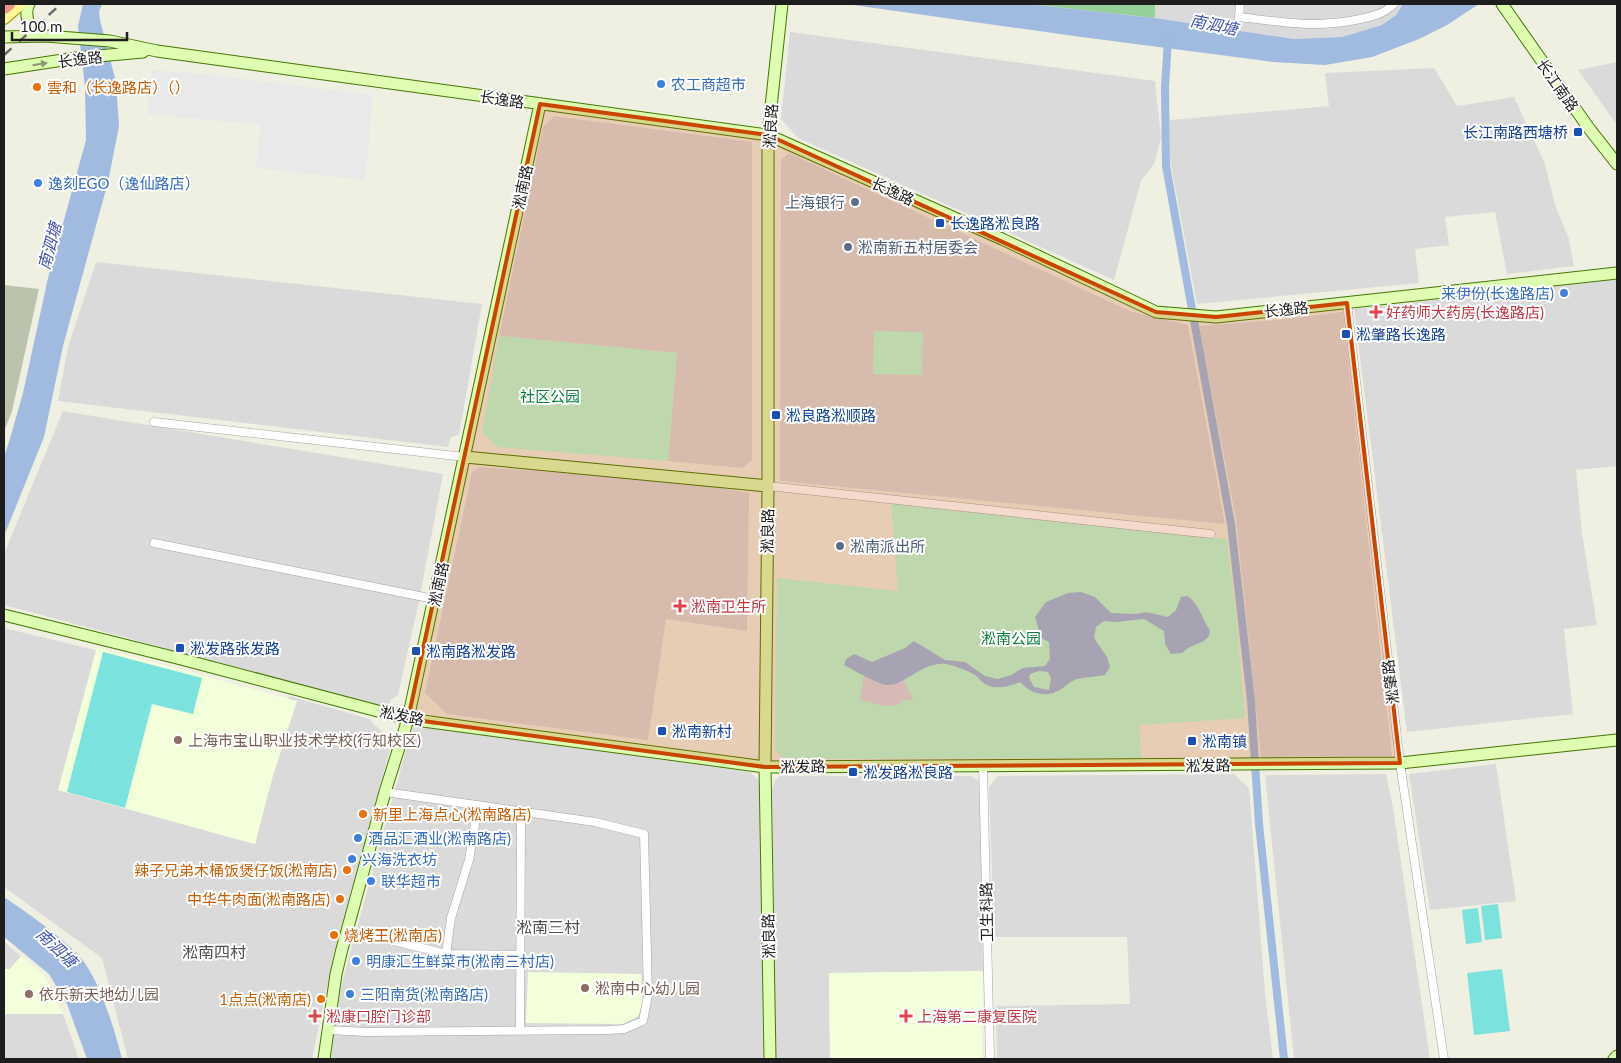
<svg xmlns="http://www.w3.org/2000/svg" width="1621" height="1063" font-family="Lato,'Noto Sans SC',sans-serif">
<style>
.residential{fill:#dbdada}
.education{fill:#f3ffdb}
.construction{fill:#bcc3ad}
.forest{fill:#95d098}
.park{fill:#bcfcd7}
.pitch{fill:#7ce2dd}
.parking{fill:#e9e9e9}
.plaza{fill:#dbd6e4}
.water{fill:#a0bbdf;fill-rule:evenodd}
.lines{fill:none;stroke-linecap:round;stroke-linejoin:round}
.canal{stroke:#a0bbdf;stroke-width:8}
.street-casing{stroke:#a4a4a4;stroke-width:9}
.secondary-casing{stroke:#427800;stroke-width:13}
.primary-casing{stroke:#949600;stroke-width:14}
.highway-casing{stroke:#e01c1c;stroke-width:16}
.street{stroke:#fff;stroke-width:8}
.secondary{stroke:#dffcb3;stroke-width:11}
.primary{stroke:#fff697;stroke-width:12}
.highway{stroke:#ea9586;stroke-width:14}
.rail{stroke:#6b6b6b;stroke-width:2.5;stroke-dasharray:10 10;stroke-linecap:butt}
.oneway{fill:#889870}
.marked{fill:#ca4500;fill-opacity:0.2;stroke:#ca4500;stroke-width:4;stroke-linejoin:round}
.shop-dot{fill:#3f7fe0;stroke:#fff;stroke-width:2}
.food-dot{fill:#e8710a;stroke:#fff;stroke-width:2}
.transit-dot{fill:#1a4fb4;stroke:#fff;stroke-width:2}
.service-dot{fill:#5c6f8a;stroke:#fff;stroke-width:2}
.health-dot{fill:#e0444e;stroke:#fff;stroke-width:2}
.education-dot{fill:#8d6e63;stroke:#fff;stroke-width:2}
.labels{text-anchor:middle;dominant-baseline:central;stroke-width:4;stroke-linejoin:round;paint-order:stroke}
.street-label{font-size:15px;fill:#1d1d1d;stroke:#fff}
.shop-label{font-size:15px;fill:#366cbe;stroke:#fff;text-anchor:start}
.food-label{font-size:15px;fill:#c56008;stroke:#fff;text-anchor:start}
.transit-label{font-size:15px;fill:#164399;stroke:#fff;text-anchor:start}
.service-label{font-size:15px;fill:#4e5e75;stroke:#fff;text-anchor:start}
.health-label{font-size:15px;fill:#be3a42;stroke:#fff;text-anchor:start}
.park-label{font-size:15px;fill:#077f3a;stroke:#fff}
.education-label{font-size:15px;fill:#785e54;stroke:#fff;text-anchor:start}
.water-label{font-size:16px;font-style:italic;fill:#4556b0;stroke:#fff}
.neighbourhood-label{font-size:16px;fill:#505050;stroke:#fff}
</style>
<rect width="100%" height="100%" fill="#efefe2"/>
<path class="residential" d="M1155,4H1403L1396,15L1382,25L1342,37L1294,39L1155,18Z
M790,32L1155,81L1161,139L1154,164L1141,181L1114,280L798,138L781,119Z
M1617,62V125L1578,70Z
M1434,68L1457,106L1514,97L1545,164L1555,205L1569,239L1574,266L1507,274L1495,212L1445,217L1449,245L1415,249L1419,283L1197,304L1170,160V120L1329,106L1325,73Z
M554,116L752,142V460L742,468L668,461L677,353L499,336L543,127Z
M789,153L1132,312L1188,325L1225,524L780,481L781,160Z
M96,262L482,304L459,435L451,437L448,447L58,401L68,347Z
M1617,279V466L1576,470L1582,534L1597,625L1564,629L1573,714L1407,732L1354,309Z
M1343,312L1392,756L1261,757L1236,519L1199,326L1278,320Z
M63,411L443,474L418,606L398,695L390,700L389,708L4,605V554Z
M480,467L686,482L749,493L747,631L666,619L648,740L447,714L425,693L472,472Z
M4,628L103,652L58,790L255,844L289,696L369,719L392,742L334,952L312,1059H128L102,958L4,887Z
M420,726L750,772L760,781L763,1059H331L341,987L354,939L412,728Z
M1496,764L1516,901L1430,910L1409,774Z
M1234,774L1249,788L1265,993L1273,1059H997L996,1006L1130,1004L1127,937H994L989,787L998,776Z
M1386,774L1393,808L1430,1059H1294L1265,775Z
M780,776H971L981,783L983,971L829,973L830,1059H776L772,789L775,781Z
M4,942L21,956L10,969H4Z
M6,1014H63L79,1059H4V1015Z"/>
<path class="education" d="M97,647L297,701L272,779L255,844L58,790Z
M21,956L44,975L63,1014H6L4,1015V969H10Z
M983,971L982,1059H830L829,973Z
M528,972L641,974L643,1002L638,1016L623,1024L526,1023Z"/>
<path class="construction" d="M4,285L39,289L12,411L4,432Z"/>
<path class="forest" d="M1028,4H1155V18Z"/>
<path class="park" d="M874,331L923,332L922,375L873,374Z
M499,336L677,353L668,461L497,447L482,432Z
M891,504L1227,539L1236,613L1245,718L1139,725L1141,758L792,759L780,756L775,748L777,578L898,591Z"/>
<path class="pitch" d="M103,652L202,678L193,714L152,704L125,808L67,792Z
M1498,904L1502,938L1485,940L1481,906Z
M1478,908L1482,942L1466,944L1462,910Z
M1502,969L1510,1031L1474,1035L1467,973Z"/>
<path class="parking" d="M152,70L203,74L373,95L365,180L256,168L260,125L147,114Z"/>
<path class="plaza" d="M864,675L885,685L895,683L903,679L913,700H904L898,705L885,706L860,700Z"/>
<path class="water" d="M83,4H102L99,12L100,20L116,82L119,126L108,182L63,346L44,437L4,536V457L9,442L23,393L48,278L86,140L85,87L78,26Z
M846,4H1028L1155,18L1294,39L1342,37L1382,25L1396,15L1403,4H1479L1447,25L1419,39L1372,57L1325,65L1273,62L1074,36Z
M1081,592L1095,597L1111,613L1136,614L1146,612L1168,617L1176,610L1181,597L1187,596C1200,604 1201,618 1210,630L1209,636L1204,641L1188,648L1182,653L1171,654L1165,644L1164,631L1144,619L1116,622L1104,621L1096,627L1094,638L1107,657L1110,667L1105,675C1095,677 1086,677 1077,679C1070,681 1065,687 1060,690C1045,698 1031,694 1020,682C1010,686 997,690 987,685C982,683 979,678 975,675C967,670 955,666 946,664C922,661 904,687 886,685C876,683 853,670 844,665L846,659L854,654L872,662L905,648L914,641L945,660L965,662L985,676L998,679L1011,675L1023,668L1045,666L1050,659L1049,642L1041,638L1035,617L1046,602L1068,593ZM1039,671L1048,672L1051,678L1049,690L1034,687L1029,678L1030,674Z
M4,897C30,915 57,933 79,956C99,977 115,1031 122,1059H87L67,1004L49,974L4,937Z"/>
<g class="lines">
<path class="canal" d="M1168,39L1165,88L1166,166L1231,524L1251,701L1259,824L1284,1059"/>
<defs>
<path id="street" d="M1240,4L1239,17C1280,22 1315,28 1355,20C1370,17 1383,15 1394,4
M1347,303L1400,763L1444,1059
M154,422L465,457
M768,486L1211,534
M154,543L434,599
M983,766L990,1059
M347,929L446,954L451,918L469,860L478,805
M446,954L521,955
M329,1030L366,1032L608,1030L624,1029L643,1021L648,995L644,834L595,822L385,792
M520,1030L521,811"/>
<path id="secondary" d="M29,4C25,10 27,24 32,29C35,32 41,33 44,35
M1502,4L1588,127L1617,164
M4,37L46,36L110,41L157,51L768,135L1002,239L1156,312L1216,317L1617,273
M4,69L76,58L143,52
M465,457L768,486
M4,615L177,658L408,719L765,767L1400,763L1617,740
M324,1059L336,974L342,949L385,792L408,719L540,104
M770,1059L765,767L768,486V135L782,4
M1614,1059L1617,1056"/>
<path id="primary" d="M4,18L20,4"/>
<path id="highway" d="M4,7L8,4"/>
</defs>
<use href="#street" class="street-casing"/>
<use href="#secondary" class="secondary-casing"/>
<use href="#primary" class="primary-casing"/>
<use href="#highway" class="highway-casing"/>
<use href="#street" class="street"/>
<use href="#secondary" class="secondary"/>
<use href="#primary" class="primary"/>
<use href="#highway" class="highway"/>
<path class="rail" d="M4,55L61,4"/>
</g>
<defs><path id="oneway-solid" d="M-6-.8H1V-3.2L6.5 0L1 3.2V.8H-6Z" transform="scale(1.25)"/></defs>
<use class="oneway" href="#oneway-solid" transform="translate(40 64) rotate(-9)"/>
<path class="marked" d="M540,104L768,135L1156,312L1216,317L1347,303L1400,763L765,767L408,719Z"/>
<g class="shop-dot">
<circle cx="661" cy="84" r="5"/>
<circle cx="38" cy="183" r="5"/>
<circle cx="1564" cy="293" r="5"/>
<circle cx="358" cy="838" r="5"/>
<circle cx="352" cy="859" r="5"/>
<circle cx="371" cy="881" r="5"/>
<circle cx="356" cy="961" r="5"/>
<circle cx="350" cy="994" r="5"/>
</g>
<g class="food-dot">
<circle cx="37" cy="87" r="5"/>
<circle cx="363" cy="814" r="5"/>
<circle cx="347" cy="870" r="5"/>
<circle cx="340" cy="899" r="5"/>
<circle cx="334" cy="935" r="5"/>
<circle cx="321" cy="999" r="5"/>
</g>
<g class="transit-dot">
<rect x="1573" y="127" width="10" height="10" rx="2.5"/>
<rect x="935" y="218" width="10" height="10" rx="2.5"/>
<rect x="1341" y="329" width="10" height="10" rx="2.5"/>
<rect x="771" y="410" width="10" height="10" rx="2.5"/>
<rect x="175" y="643" width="10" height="10" rx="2.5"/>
<rect x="411" y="646" width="10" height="10" rx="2.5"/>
<rect x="657" y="726" width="10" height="10" rx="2.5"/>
<rect x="1187" y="736" width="10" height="10" rx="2.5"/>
<rect x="848" y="767" width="10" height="10" rx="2.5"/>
</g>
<g class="service-dot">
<circle cx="855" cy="202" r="5"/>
<circle cx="848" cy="247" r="5"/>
<circle cx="840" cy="546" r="5"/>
</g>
<g class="health-dot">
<path d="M1373.5 304.5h5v5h5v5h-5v5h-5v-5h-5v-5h5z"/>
<path d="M677.5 598.5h5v5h5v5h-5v5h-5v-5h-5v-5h5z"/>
<path d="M312.5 1008.5h5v5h5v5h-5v5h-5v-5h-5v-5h5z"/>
<path d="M903.5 1008.5h5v5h5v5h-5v5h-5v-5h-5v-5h5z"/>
</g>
<g class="education-dot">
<circle cx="178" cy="740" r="5"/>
<circle cx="585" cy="988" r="5"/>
<circle cx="29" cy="994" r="5"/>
</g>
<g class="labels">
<g class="street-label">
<text transform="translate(80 59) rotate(-7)">长逸路</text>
<text transform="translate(1558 85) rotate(55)">长江南路</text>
<text transform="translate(502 99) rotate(8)">长逸路</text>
<text transform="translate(770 126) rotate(-86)">淞良路</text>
<text transform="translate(522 187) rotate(-78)">淞南路</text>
<text transform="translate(893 191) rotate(25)">长逸路</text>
<text transform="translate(1286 309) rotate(-6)">长逸路</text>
<text transform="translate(767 531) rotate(-89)">淞良路</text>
<text transform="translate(438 584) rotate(-78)">淞南路</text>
<text transform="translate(1390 682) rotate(-97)">淞肇路</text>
<text transform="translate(402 715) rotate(12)">淞发路</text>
<text transform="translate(1208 765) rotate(-1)">淞发路</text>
<text transform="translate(803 766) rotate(-1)">淞发路</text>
<text transform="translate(986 912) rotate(-91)">卫生科路</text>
<text transform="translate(768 936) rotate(-91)">淞良路</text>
</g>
<g class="shop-label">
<text x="671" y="84">农工商超市</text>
<text x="48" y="183">逸刻EGO（逸仙路店）</text>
<text x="1554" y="293" text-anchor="end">来伊份(长逸路店)</text>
<text x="368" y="838">酒品汇酒业(淞南路店)</text>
<text x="362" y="859">兴海洗衣坊</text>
<text x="381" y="881">联华超市</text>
<text x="366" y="961">明康汇生鲜菜市(淞南三村店)</text>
<text x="360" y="994">三阳南货(淞南路店)</text>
</g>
<g class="food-label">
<text x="47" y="87">雲和（长逸路店）（）</text>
<text x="373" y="814">新里上海点心(淞南路店)</text>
<text x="337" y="870" text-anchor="end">辣子兄弟木桶饭煲仔饭(淞南店)</text>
<text x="330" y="899" text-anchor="end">中华牛肉面(淞南路店)</text>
<text x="344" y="935">烧烤王(淞南店)</text>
<text x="311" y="999" text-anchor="end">1点点(淞南店)</text>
</g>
<g class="transit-label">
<text x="1568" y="132" text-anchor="end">长江南路西塘桥</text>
<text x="950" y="223">长逸路淞良路</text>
<text x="1356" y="334">淞肇路长逸路</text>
<text x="786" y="415">淞良路淞顺路</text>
<text x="190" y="648">淞发路张发路</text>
<text x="426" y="651">淞南路淞发路</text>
<text x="672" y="731">淞南新村</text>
<text x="1202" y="741">淞南镇</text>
<text x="863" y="772">淞发路淞良路</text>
</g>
<g class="service-label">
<text x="845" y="202" text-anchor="end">上海银行</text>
<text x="858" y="247">淞南新五村居委会</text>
<text x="850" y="546">淞南派出所</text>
</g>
<g class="health-label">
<text x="1386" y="312">好药师大药房(长逸路店)</text>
<text x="691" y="606">淞南卫生所</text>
<text x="326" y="1016">淞康口腔门诊部</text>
<text x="917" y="1016">上海第二康复医院</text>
</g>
<g class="park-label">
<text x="550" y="396">社区公园</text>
<text x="1011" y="638">淞南公园</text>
</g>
<g class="education-label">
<text x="188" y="740">上海市宝山职业技术学校(行知校区)</text>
<text x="595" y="988">淞南中心幼儿园</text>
<text x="39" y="994">依乐新天地幼儿园</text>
</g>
<g class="water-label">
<text transform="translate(1214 24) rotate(11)">南泗塘</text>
<text transform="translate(49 246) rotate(-75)">南泗塘</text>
<text transform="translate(57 947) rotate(43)">南泗塘</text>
</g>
<g class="neighbourhood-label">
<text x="548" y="926">淞南三村</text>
<text x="214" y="951">淞南四村</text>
</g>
</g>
<rect width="1621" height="1063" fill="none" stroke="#1d1d1d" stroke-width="10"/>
<path d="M12 32v8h115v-8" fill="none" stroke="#1d1d1d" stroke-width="2.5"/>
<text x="20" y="32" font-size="15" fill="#1d1d1d" stroke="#ffffff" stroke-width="4" paint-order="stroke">100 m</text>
</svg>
